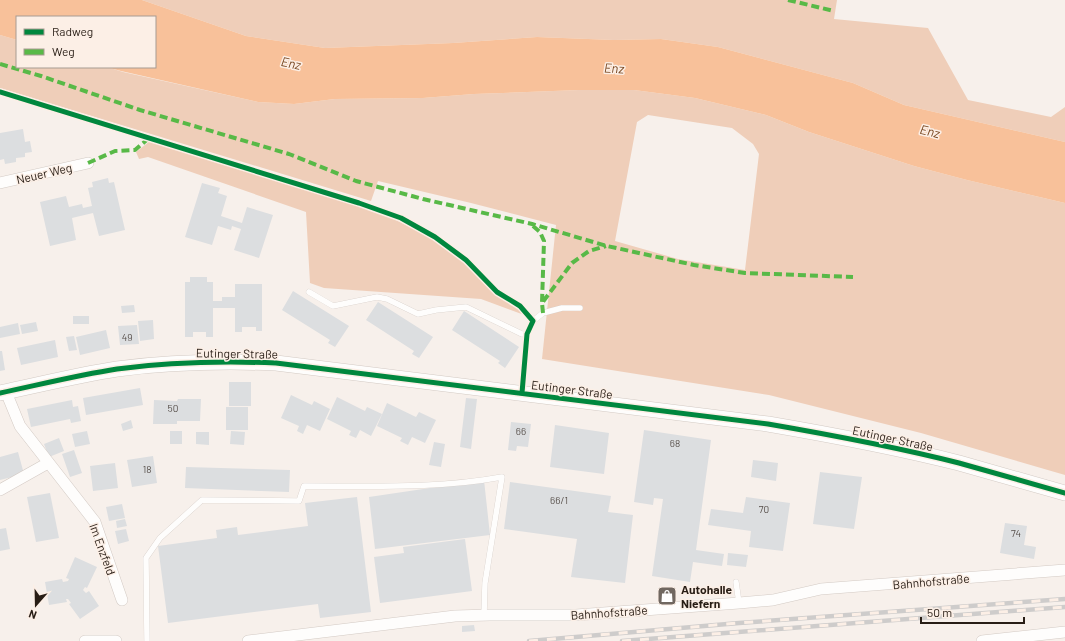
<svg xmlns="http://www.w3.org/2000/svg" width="1065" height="641" font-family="Barlow,sans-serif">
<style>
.green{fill:#efceb9;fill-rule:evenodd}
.water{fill:#f8c19a}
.building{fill:#dcdee0}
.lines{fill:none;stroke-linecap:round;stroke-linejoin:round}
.lane-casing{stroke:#d3cac4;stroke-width:6}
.street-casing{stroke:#d3cac4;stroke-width:12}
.secondary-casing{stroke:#d3cac4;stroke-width:16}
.lane{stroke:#fefdfc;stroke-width:5.5}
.street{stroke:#fefdfc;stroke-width:11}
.secondary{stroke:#fefdfc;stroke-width:15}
.rail-casing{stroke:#cecccb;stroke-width:4.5}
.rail{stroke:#fcefe6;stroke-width:3;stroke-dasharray:9;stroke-linecap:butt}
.quiet{stroke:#58b947;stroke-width:4;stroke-dasharray:8 4;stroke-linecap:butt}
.cycleway-casing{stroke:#fcefe6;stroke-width:8}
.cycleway{stroke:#00873e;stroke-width:5}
.labels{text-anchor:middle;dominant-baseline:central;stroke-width:3;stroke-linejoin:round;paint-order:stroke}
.number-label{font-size:10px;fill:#574f4a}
.street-label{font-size:12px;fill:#281d15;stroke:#fcefe6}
.poi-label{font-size:12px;font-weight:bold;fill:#281d15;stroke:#fcefe6;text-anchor:start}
.water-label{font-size:13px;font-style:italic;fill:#794822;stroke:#fcefe6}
</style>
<rect width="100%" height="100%" fill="#f7f0eb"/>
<path class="green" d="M142,0H837L834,19L928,28L968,100L1051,117L1065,107V142L904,105L853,83L718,47L661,39L614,40L537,37L453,43L325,48L246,36Z
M0,35L17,40V67H107L123,72L258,102L294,104L335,99L423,98L474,94L579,90H634L695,98L766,115L809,132L914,166L967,180L1065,203V475L921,433L769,395L542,359L556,225L471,203L378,181L371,201L0,88ZM648,115L732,128L753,144L759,154L745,270L678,259L615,241L637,122Z
M150,141L366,208L392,218L432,238L462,261L496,294L516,306L527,316L481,299L324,288L310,283L306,212L148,157L139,159L136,152Z"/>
<path class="water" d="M0,0H142L246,36L325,48L453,43L537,37L614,40L661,39L718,47L853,83L904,105L1065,142V203L967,180L914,166L809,132L766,115L695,98L634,90H579L474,94L423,98L335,99L294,104L258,102L121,71L106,67H155V17H17V40L0,35Z"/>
<path class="building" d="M23,129L25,142L30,141L32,152L25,153V157L16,158V162L5,164L4,159L0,160V133Z
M108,178L109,183L114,182L125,230L99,236L93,213L72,218L76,240L50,246L40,202L66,196L69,207L82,204L83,208L92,206L88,188L93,187L92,182Z
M202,183L220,188L218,193L227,196L221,216L242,223L247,207L273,215L259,258L234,250L241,229L232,226L231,230L218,226L212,245L185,237Z
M190,277H207V282H213V301H222V297H235V284H262V331H256V327H242V332H235V308H213V337H206V332H193V337H185V282H190Z
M293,291L349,326L335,347L328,343L330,340L282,310Z
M378,302L433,337L419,358L412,354L414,351L366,320Z
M134,305L135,312L122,313L121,306Z
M464,311L519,347L505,368L498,363L500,361L452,330Z
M73,316H89V324H73Z
M153,320L154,339L140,341L138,321Z
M36,322L38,331L22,334L20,325Z
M18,323L20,334L0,338V327Z
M137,325L139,344L120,345L118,326Z
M106,330L110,348L80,355L76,337Z
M74,336L77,350L69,351L66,337Z
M55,340L58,357L21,365L17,348Z
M0,351H2L5,370L0,371Z
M229,382H251V406H229Z
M140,388L143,405L86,415L83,398Z
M291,395L312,405L314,401L330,409L320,431L307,425L303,434L297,431L299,426L281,418Z
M337,397L365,411L367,407L382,414L371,436L360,430L356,438L349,435L351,431L327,419Z
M466,398L477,399L471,449L460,447Z
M178,399H201L200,421H177V424H153L154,400L177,401Z
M72,400L73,407L78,406L81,421L71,423L70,419L31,427L27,409Z
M387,403L416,417L419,412L436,420L425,443L412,437L408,445L400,441L402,438L377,426Z
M226,407H248V430H226Z
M131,420L133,428L123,431L121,424Z
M511,422L531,424L528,447L517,446L516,451L508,450Z
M555,425L609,433L604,474L550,467Z
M644,430L711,440L696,550L724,554L722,566L693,562L690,582L652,576L663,499L654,498L653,505L634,502Z
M87,431L90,444L75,447L72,434Z
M170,431H182V444H170Z
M231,431L245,432L244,445L230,444Z
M196,432H209V445L196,444Z
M59,438L64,451L49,457L44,444Z
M434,442L445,444L441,467L429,465Z
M74,450L82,473L70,477L62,454Z
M18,452L24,474L0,480V457Z
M153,456L157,483L132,487L127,460Z
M753,460L778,463L776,481L751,477Z
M115,463L118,488L93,491L90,466Z
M186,467L290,470L289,492L185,488Z
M820,472L862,477L854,529L813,524Z
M484,480L490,535L375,549L369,497Z
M510,482L611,496L608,512L633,515L625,583L571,577L577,539L504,529Z
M50,493L59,538L36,542L27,497Z
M357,497L371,612L320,618L318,604L168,623L158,546L217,538L216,530L237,527L238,535L308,526L305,503Z
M746,497L790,503L783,551L749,547L751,531L708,525L711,509L743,513Z
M122,504L125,518L109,521L106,507Z
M125,519L127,526L117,528L116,521Z
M1005,523L1027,526L1024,545L1036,547L1034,559L1000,553Z
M6,528L10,549L0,551V529Z
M126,529L129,541L118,544L115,531Z
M465,539L472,591L380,603L374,557L404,553L403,547Z
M728,553L748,555L746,567L727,565Z
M75,557L97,567L87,588L85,587L83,590L86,593L89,591L99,606L80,619L69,604L71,603L68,599H66L67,602L49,605L45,582L62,579L63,582L68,581L69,579L66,578Z
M474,625L475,631L462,632V626Z"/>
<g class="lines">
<defs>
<path id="lane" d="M309,292L333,306L377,297L387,299L418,314L436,310L466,307L522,334H527
M522,393L527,334L533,321L543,313L562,308H580
M736,582L739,603
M147,641L146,558L160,538L202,500L299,501L304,486C370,486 437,489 502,477L485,583L484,615"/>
<path id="street" d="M0,183L88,163
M6,392L20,426L95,522L122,600
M0,490L48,463
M85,641H116
M248,641L455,616L490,615H576L739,603L773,600L821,589L1065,570
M982,641L1065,632"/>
<path id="secondary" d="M0,393C38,385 78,375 117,369C170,362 223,361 276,363L768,424C832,435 896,447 959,463C995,473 1030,483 1065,493"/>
</defs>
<use href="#lane" class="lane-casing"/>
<use href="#street" class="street-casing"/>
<use href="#secondary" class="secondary-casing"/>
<use href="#lane" class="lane"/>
<use href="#street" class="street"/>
<use href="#secondary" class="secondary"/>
<defs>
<path id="rail" d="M529,641L739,623L1065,599
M622,641L1065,607"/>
</defs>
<use href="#rail" class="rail-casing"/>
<use href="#rail" class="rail"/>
<path class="quiet" d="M788,0L834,11
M0,64L41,76L140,110L289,154L356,181L423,199L532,224L607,246L694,265L745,273L853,277
M88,163L115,151L135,150L149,138
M533,226L540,232L544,241L542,303
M543,313L542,303L572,263L589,251L606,246"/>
<defs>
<path id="cycleway" d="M0,92L359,203L401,218L435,237L466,260L497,292L520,306L533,321L527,334L522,393
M0,393C38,385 78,375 117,369C170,362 223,361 276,363L768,424C832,435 896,447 959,463C995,473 1030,483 1065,493"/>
</defs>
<use href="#cycleway" class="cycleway-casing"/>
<use href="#cycleway" class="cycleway"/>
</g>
<defs>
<symbol id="shop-square" viewBox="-11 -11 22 22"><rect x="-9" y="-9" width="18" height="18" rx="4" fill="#706760" stroke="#fcefe6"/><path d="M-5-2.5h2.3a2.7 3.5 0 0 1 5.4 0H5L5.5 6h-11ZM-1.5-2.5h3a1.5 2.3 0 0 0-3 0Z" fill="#fff"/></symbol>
</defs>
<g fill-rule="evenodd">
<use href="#shop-square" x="656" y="585" width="22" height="22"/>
</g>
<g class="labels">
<g class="number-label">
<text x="127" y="337">49</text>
<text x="173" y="408">50</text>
<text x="521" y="431">66</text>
<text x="675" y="443">68</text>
<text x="147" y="469">18</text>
<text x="559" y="500">66/1</text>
<text x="764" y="509">70</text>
<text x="1016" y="533">74</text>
</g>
<g class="street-label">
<text transform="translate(44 173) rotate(-13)">Neuer Weg</text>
<text transform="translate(237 353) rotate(1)">Eutinger Straße</text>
<text transform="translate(572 389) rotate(7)">Eutinger Straße</text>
<text transform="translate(893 438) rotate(12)">Eutinger Straße</text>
<text transform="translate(103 549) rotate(70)">Im Enzfeld</text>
<text transform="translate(931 581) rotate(-5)">Bahnhofstraße</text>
<text transform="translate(609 612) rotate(-4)">Bahnhofstraße</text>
</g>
<g class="poi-label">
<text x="681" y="589">Autohalle<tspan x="681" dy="14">Niefern</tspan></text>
</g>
<g class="water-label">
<text transform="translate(291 63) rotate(12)">Enz</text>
<text transform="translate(614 68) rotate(3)">Enz</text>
<text transform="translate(930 131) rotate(14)">Enz</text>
</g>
</g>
<rect x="16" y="16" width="140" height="52" fill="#fcefe6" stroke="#a79b92"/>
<rect x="24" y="29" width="20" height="6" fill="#00873e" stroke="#a79b92"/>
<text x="52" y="36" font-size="12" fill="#281d15">Radweg</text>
<rect x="24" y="49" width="20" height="6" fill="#58b947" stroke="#a79b92"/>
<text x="52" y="56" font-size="12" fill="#281d15">Weg</text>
<g transform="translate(36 605) rotate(200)" stroke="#fcefe6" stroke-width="3" paint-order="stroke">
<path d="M0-3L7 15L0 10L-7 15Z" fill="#281d15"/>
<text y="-6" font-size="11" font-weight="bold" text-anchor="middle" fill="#281d15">N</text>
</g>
<path d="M921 617v6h103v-6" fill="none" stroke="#281d15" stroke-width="2"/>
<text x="927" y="617" font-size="12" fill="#281d15" stroke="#fcefe6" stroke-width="3" paint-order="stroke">50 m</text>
</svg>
